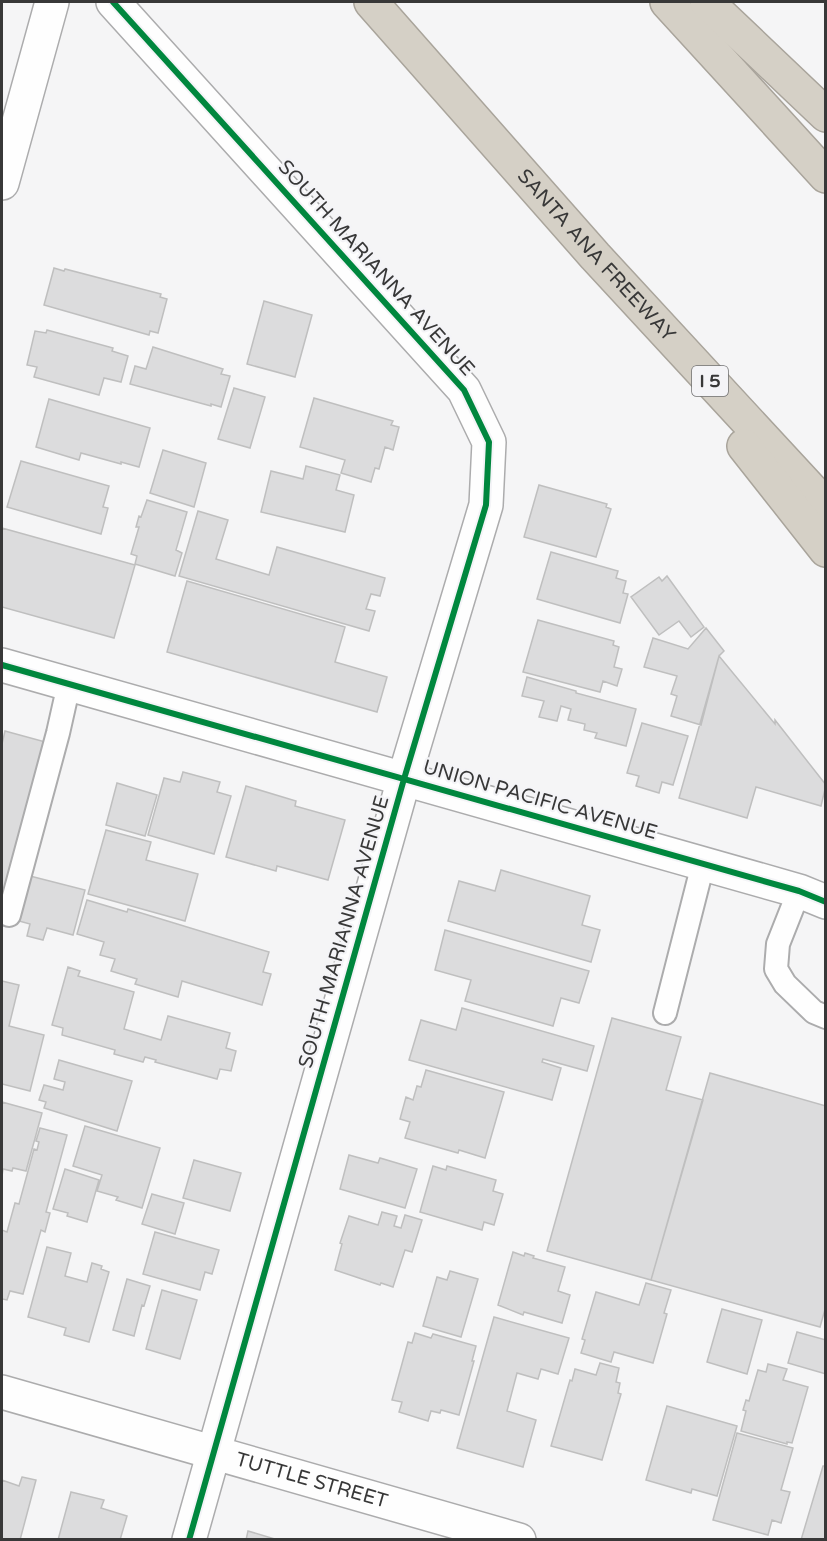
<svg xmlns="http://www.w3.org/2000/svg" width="827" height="1541" font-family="'Varela Round',sans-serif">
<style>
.building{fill:#dcdcdd;stroke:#bfbfbf;stroke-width:1.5}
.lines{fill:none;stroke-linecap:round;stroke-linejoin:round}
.lane-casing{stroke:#acacad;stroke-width:26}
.street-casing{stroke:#acacad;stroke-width:36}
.secondary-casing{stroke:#acacad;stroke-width:36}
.highway-casing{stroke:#a9a49b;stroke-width:36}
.lane{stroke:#fefefe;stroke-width:22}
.street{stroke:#fefefe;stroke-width:33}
.secondary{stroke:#fefefe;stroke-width:33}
.highway{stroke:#d5d0c6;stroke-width:33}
.cycleway-casing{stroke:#f4f4f7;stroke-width:10}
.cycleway{stroke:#00873e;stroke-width:6}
.labels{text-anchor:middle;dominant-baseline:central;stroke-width:4.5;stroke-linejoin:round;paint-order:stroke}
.shield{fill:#f4f4f7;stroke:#707071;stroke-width:1.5}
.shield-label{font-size:18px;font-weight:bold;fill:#383838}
.street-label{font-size:20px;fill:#383838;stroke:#f4f4f7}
</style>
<rect width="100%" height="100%" fill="#f5f5f6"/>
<path class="building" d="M54,268L64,271L65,269L161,294L160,297L167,299L158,333L150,331L149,335L44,305Z
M264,301L312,315L295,377L247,364Z
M47,330L113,348L112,351L128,356L121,382L104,378L99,395L34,377L37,367L27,365L35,331L46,333Z
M153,347L223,369L221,374L230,376L221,407L211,404V406L130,384L135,366L146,369Z
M234,388L265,397L250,448L218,439Z
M314,398L393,421L391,425L399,427L393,450L385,447L379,469L375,468L371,482L341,473L345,460L300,447Z
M49,399L150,428L139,467L121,462V464L81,453L79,460L36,447Z
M163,450L206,463L194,507L150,493Z
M21,461L109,486L103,507L108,508L101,534L7,507Z
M306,466L340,475L336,490L354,495L345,532L261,512L271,471L303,479Z
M539,485L607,504L606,507L611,509L596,557L524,537Z
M147,500L187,512L176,550L182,553L175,576L135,564L137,556L131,554L139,527H136L139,516L141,517Z
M198,511L228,520L216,559L269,575L277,547L385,578L380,596L371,594L366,609L375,611L369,631L179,576Z
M2,528L135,565L114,638L2,607Z
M551,552L618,571L616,578L626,581L623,593L628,594L620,623L537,599Z
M667,576L704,627L691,637L679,621L659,635L631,597L659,577L662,581Z
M187,581L345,627L335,662L387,677L377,712L167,652Z
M538,620L614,641L613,645L619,647L614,667L622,669L617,686L603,681L600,692L523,672Z
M706,628L724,651L719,656L701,725L671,716L677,696L671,694L677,676L644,667L653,638L688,649Z
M719,656L775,724V720L826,785L821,806L756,787L747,818L679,798Z
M527,677L576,691V693L636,709L626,746L595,738L597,733L584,730L585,724L568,720L571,709L561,706L557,721L539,717L544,701L522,696Z
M642,723L688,736L673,785L662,782L659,793L636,786L639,776L627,773Z
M5,731L49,743L2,906V744Z
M183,772L220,782L217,792L231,796L214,854L148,835L164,778L180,782Z
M117,783L157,795L145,836L106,825Z
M246,786L296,801L295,806L345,820L328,880L277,866L276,871L226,857Z
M106,830L151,842L146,860L198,874L185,921L88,894Z
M501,870L590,896L582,925L600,930L591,962L448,921L459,881L495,891Z
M30,876L85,890L73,935L47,928L43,940L27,936L30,924L19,921Z
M87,900L127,912L128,909L269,952L263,972L271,974L262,1005L182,981L178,997L135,984L137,979L111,971L115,959L100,955L104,942L77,934Z
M445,930L589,971L579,1003L561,998L553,1026L465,1001L471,980L435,970Z
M68,967L80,971L78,976L134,992L124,1029L161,1040L168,1016L230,1033L226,1048L236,1051L231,1071L220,1069L217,1079L155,1062L156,1060L145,1057L143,1062L114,1054L115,1050L62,1035L63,1028L52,1025Z
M2,981L19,985L9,1026L44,1035L30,1091L2,1084Z
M462,1008L594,1046L587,1071L543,1059L542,1062L561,1068L552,1100L409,1060L421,1020L456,1030Z
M612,1018L681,1037L666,1090L703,1100L651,1280L547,1251Z
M59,1060L132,1081L117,1131L44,1108L46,1102L39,1100L44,1085L63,1090L65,1082L54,1079Z
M426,1070L504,1092L485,1158L459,1150L458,1153L405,1138L410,1122L400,1119L406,1097L413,1100L417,1086L421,1087Z
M710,1073L826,1106V1306L820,1327L651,1280Z
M2,1102L42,1113L26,1171L13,1168L12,1171L3,1169L2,1176Z
M85,1126L160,1148L142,1208L116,1200L118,1197L97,1191L102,1175L73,1166Z
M40,1128L67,1135L46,1212L50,1213L45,1232L41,1230L23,1294L10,1291L7,1300L2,1299V1230L7,1232L15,1203L19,1204L34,1149L37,1150L39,1142L36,1141Z
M349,1155L378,1163L380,1158L417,1169L405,1208L340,1189Z
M194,1160L241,1173L230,1211L183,1198Z
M433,1166L446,1170L447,1166L496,1180L493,1191L503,1194L494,1225L484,1222L482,1230L420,1212Z
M65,1169L99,1180L87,1222L67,1216L68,1213L53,1209Z
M152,1194L184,1203L175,1234L142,1224Z
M382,1212L397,1216L394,1226L401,1228L405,1215L422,1220L412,1252L405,1250L393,1287L381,1283L380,1285L335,1270L342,1244L340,1243L349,1216L378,1225Z
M155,1232L219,1250L212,1274L205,1272L200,1290L143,1274Z
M47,1247L71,1253L65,1276L87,1282L92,1263L102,1266L101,1269L109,1272L89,1342L64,1335L66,1328L28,1317Z
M513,1252L524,1256L525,1253L534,1256L533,1258L565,1267L558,1291L570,1295L562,1323L524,1312L523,1315L498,1305Z
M450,1271L478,1279L461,1337L423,1326L437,1277L447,1280Z
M127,1279L150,1286L144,1306L142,1305L134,1336L113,1330Z
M646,1283L671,1290L664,1313L667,1314L653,1363L614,1352L611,1362L581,1353L585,1340L582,1339L596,1292L639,1305Z
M162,1290L197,1300L180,1359L146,1349Z
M722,1309L762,1320L747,1374L707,1362Z
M494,1317L569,1338L558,1374L541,1369L538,1379L517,1373L507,1411L536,1420L523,1467L457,1448Z
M797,1332L826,1340V1374L788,1363Z
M415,1333L431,1338L433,1334L476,1346L472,1361H474L459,1415L441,1410L440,1413L431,1411L428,1421L399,1412L402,1402L392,1400L408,1342L412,1343Z
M600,1363L619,1368L616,1382L620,1383L618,1393L621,1394L602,1460L551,1446L570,1380L572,1381L575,1369L596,1375Z
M768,1364L787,1369L783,1380L808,1387L792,1443L787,1442V1444L741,1431L746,1411L743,1410L746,1400L749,1401L758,1370L766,1372Z
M667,1406L737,1426L717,1496L692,1489L691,1493L646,1480Z
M737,1433L793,1448L781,1490L790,1492L781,1523L772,1520L768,1535L713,1520Z
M823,1466H826V1540H801Z
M22,1477L36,1480L20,1540H2V1480L19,1486Z
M71,1492L104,1500L101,1508L127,1516L120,1540H58Z
M248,1531L278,1540H246Z"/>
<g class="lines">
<defs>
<path id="lane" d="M799,891L778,944L776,969L785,984L814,1012L826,1017
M9,915L58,733L69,684
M665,1013L703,864"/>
<g id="street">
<path d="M113,2L464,390L489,442L486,505L404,779L189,1540"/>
<path d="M2,183L52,2"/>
<path id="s1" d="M2,1392L519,1540"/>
</g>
<path id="secondary" d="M2,665L799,891L826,902"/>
<g id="highway">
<path id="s2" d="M371,2L595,256L826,506"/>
<path d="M667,2L826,176"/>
<path d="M707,2L826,115"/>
<path d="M744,446L826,550"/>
</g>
</defs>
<use href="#lane" class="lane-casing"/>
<use href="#street" class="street-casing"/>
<use href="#secondary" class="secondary-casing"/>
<use href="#highway" class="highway-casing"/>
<use href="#lane" class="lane"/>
<use href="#street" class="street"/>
<use href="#secondary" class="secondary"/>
<use href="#highway" class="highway"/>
<defs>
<path id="cycleway" d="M113,2L464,390L489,442L486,505L404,779L189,1540
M2,665L799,891L826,902"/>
</defs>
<use href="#cycleway" class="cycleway-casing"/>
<use href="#cycleway" class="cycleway"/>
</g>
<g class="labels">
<rect class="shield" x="692" y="366" width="36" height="30" rx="4.5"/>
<g class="shield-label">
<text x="710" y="381">I 5</text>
</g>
<g class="street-label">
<text stroke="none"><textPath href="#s2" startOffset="339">SANTA ANA FREEWAY</textPath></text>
<text transform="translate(376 268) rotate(48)">SOUTH MARIANNA AVENUE</text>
<text transform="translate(540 800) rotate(16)">UNION PACIFIC AVENUE</text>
<text transform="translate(344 932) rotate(-74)">SOUTH MARIANNA AVENUE</text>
<text stroke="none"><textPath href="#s1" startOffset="322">TUTTLE STREET</textPath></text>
</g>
</g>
<rect width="827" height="1541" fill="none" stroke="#383838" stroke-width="6"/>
</svg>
